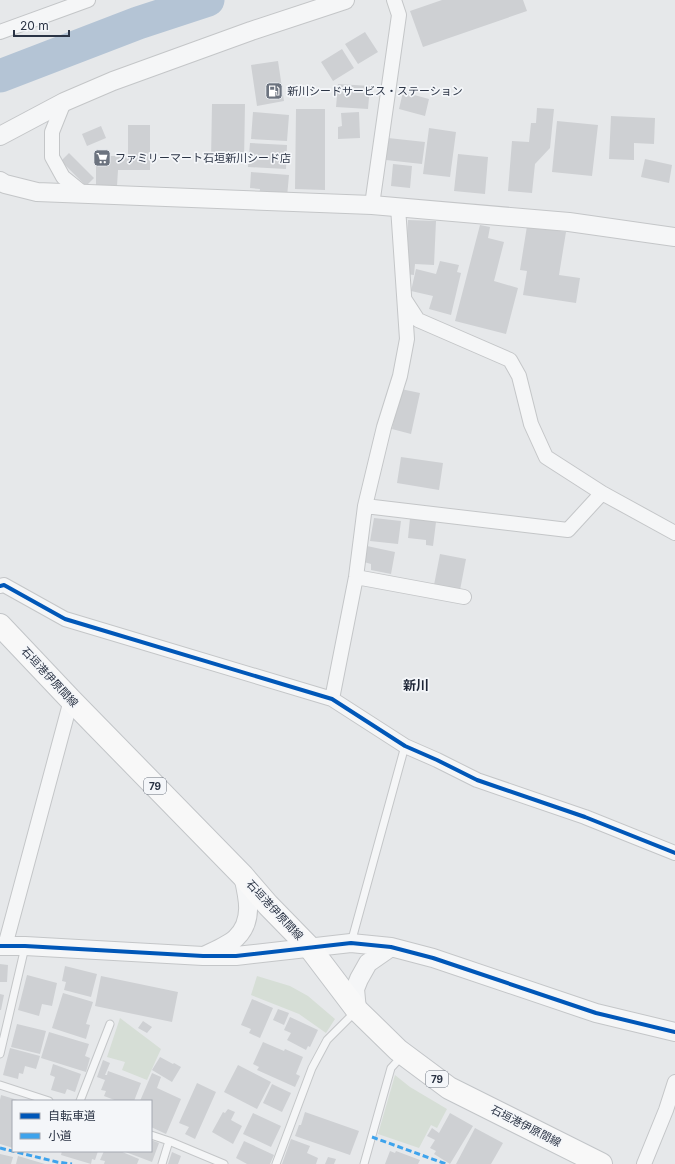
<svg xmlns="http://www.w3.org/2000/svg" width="675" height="1164" font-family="Inter,'Noto Sans JP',sans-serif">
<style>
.green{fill:#d6ded6}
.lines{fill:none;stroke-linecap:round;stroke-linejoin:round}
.river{stroke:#b4c4d5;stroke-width:33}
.building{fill:#ced0d3}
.service-casing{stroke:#c4c6c8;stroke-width:9}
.minor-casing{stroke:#c4c6c8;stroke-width:16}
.tertiary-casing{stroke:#c4c6c8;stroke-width:20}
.primary-casing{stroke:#c2c5c8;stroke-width:24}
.service{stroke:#f5f6f7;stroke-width:7}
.minor{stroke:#f5f6f7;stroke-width:14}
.tertiary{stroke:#f5f6f7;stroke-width:18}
.primary{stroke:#f8f8f8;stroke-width:22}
.quiet{stroke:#3ea3ec;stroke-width:3;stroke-dasharray:6 3;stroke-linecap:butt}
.cycleway-casing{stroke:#f4f6f9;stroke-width:6}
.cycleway{stroke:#0057b8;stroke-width:4}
.labels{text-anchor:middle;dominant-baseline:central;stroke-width:3.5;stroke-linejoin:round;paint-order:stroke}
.shield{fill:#f4f6f9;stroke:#676e7b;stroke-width:1}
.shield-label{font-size:10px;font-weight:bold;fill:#2b3445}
.poi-label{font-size:11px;fill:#2b3445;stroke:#f4f6f9;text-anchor:start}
.street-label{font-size:11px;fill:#2b3445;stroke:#f4f6f9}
.quarter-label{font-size:13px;font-weight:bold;fill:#1d2536;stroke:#f4f6f9}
</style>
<rect width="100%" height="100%" fill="#e6e8ea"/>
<path class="green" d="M257,976L290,986L308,996L335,1019L326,1033L299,1014L251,995Z
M120,1018L161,1049L147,1080L122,1070L125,1062L107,1057Z
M395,1075L410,1087L447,1109L437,1128L431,1125L419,1148L378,1134Z"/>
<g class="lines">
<path class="river" d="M0,76L138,23L208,0"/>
</g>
<path class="building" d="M442,0H523L527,11L423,47L410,11Z
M365,32L378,52L358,64L345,44Z
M342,49L354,68L333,81L321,62Z
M278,61L284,101L257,106L251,65Z
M338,84L370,86L368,109L336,107Z
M403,92L429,99L425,116L399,109Z
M212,104H245L244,162L211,161Z
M537,108L554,109L550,148L535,164L532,193L508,191L512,141L529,142L531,123H536Z
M296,109H325V190L295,189Z
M253,112L289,115L287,141L251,139Z
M359,112L360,138L338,139V127L342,126L341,113Z
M611,116L655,118L654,144L634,143V160L609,159Z
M557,121L598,125L592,176L552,172Z
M128,125H150V170H118L117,186H96V156H128Z
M101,126L106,138L87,146L82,134Z
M429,128L456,132L450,177L423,174Z
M388,138L425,142L422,164L386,160Z
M250,143L287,145L286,169L248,167Z
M69,153L94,178L86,186L61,161Z
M458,154L488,157L485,194L454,191Z
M645,159L672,165L669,183L641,177Z
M393,164L412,166L410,188L391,186Z
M251,172L289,175L287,197L259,195L260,189L250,188Z
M408,220L436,221L434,265L415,264L414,275L405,274Z
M480,225L490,227L488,238L504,242L494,281L518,288L506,334L455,321Z
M527,226L566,232L559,275L580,278L576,303L523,295L527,271L520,270Z
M440,261L459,265L457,272L461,273L451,315L429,309L433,296L411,291L416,269L436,274Z
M401,389L420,393L411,434L392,429Z
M401,457L443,463L439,490L397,483Z
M374,518L401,521L398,544L370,541Z
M410,518L436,522L433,546L426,545V540L408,538Z
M367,546L395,552L391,574L371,570V564L364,562Z
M440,554L466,559L460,590L434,585Z
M0,964L8,965L7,982H0Z
M65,966L97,974L91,997L64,990L66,982L62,981Z
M27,975L57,983L52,1006L42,1004L39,1016L18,1010Z
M101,976L178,992L172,1022L95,1006Z
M63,993L93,1002L86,1024L90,1025L86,1039L52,1028Z
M0,994L4,995L1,1010H0Z
M252,999L273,1008L260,1038L249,1033L251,1029L241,1025Z
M278,1009L289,1013L284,1025L273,1020Z
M290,1017L318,1030L310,1047L308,1046L306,1050L287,1040L291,1033L284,1030Z
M143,1021L152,1027L147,1033L138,1028Z
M17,1024L46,1031L40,1054L11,1047Z
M49,1032L89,1044L85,1056L90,1058L86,1072L41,1058Z
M263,1042L284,1051L285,1049L303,1057L296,1074L300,1076L295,1087L257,1070L259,1067L253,1064Z
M10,1048L40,1056L36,1069L25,1066L23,1074L19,1073L18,1079L3,1075Z
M160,1057L173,1064L174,1063L181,1067L172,1082L152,1070Z
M103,1060L110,1063L105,1075H107L108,1071L141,1083L134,1101H117L104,1096L106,1091L101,1090L105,1080L97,1077Z
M53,1064L81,1074L75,1092L67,1089L65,1094L51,1090L55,1077L50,1075Z
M238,1065L271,1082L257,1109L224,1092Z
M152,1073L161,1077L157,1088L181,1099L166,1134L151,1127V1101H140Z
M197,1083L216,1092L195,1139L185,1134L189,1127L179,1123Z
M272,1084L291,1093L282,1112L263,1103Z
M1,1095L21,1101H13V1148L0,1144V1100Z
M228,1109L235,1112L231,1120L242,1126L233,1144L212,1132L223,1112L225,1113Z
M305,1112L359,1131L350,1155L295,1136L299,1125H301Z
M253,1113L281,1126L271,1147L243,1134Z
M450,1113L473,1126L450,1164L434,1154L436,1151L430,1148L435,1140L427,1136L432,1128L439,1133Z
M475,1128L503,1143L491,1164H456Z
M291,1139L310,1146L307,1153L318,1158L316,1164H282Z
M151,1140L159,1143L152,1162L123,1151H151Z
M244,1141L274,1155L270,1164H247L236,1158Z
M62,1151H98L95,1160L92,1159L91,1164L61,1155Z
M104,1151L107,1152L108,1151H120L139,1159L137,1164H104L105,1161L100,1160Z
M390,1151L395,1153L396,1151L420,1160L418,1164H385Z
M172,1152L181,1156L178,1164H168Z
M0,1154L13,1157L11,1164H0Z
M18,1156L45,1164H16Z
M328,1157L336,1159L334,1164H325Z"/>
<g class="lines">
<defs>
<path id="service" d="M351,943L405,746
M0,1054L25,947
M0,1085L49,1101
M80,1101L110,1024
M151,1135L169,1141L224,1164
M162,1164L169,1141
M276,1164L312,1068L327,1040L355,1012
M364,1164L391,1068L402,1056"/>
<path id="minor" d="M0,32L88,0
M64,102L52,132V157L63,177L84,194
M372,205L399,15L394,0
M405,300L418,320L510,360L519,376L531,424L546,457L602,493L675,533
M365,506L568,530L602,493
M356,577L464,597
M0,586L4,585L65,619L332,699L405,746L437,760L477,780L585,817L675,853
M332,699L356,577L365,506L384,427L400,376L407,339L398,207
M5,946L71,700
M644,1164L666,1110L675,1082"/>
<path id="tertiary" d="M0,136L64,102L113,81L251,31L345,0
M0,181L5,184L37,192L372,205L569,222L675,237
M0,946H25L203,956H236L351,943L391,947L433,958L596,1013L675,1032
M206,955C214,951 230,944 236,938C254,921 248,897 243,876
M357,1010L355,989L359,979L368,963L391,947"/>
<path id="primary" d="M0,625L71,700L243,876L268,905L310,948L357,1010L398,1050L449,1088L601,1164"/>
</defs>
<use href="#service" class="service-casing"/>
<use href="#minor" class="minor-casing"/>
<use href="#tertiary" class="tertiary-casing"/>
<use href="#primary" class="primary-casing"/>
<use href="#service" class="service"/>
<use href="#minor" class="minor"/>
<use href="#tertiary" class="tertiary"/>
<use href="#primary" class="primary"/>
<path class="quiet" d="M372,1137L446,1164
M0,1148L57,1162L72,1164"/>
<defs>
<path id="cycleway" d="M0,586L4,585L65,619L332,699L405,746L437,760L477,780L585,817L675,853
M0,946H25L203,956H236L351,943L391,947L433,958L596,1013L675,1032"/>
</defs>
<use href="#cycleway" class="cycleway-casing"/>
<use href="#cycleway" class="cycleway"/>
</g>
<defs>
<symbol id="fuel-square" viewBox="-11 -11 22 22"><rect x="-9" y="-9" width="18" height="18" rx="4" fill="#6c737f" stroke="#f4f6f9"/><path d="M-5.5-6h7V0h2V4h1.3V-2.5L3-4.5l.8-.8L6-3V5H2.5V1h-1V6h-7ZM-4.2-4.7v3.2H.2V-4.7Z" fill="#fff"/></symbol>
<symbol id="supermarket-square" viewBox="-11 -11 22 22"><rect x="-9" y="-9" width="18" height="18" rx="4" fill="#6c737f" stroke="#f4f6f9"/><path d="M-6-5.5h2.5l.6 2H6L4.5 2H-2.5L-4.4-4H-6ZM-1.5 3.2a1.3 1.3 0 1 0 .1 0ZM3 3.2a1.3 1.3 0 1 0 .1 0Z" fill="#fff"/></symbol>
</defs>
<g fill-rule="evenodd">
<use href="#fuel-square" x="264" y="81" width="20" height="20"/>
<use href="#supermarket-square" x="92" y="148" width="20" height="20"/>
</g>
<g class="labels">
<g class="shield">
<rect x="144" y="778" width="22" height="16" rx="3"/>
<rect x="426" y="1071" width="22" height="16" rx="3"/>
</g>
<g class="shield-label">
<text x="155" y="786">79</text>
<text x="437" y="1079">79</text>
</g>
<g class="poi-label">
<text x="287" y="91">新川シードサービス・ステーション</text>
<text x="115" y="158">ファミリーマート石垣新川シード店</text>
</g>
<g class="street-label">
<text transform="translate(50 677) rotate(47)">石垣港伊原間線</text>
<text transform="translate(275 910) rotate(47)">石垣港伊原間線</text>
<text transform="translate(526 1126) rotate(27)">石垣港伊原間線</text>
</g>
<g class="quarter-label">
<text x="416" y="685">新川</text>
</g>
</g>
<rect x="12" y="1100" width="140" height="52" fill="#f4f6f9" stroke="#a4a8b1"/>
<rect x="20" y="1113" width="20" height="6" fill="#0057b8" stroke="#a4a8b1"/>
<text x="48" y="1120" font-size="12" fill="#2b3445">自転車道</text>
<rect x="20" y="1133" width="20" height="6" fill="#3ea3ec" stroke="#a4a8b1"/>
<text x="48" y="1140" font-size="12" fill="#2b3445">小道</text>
<path d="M14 30v6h55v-6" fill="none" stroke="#2b3445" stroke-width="2"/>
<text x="20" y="30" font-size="12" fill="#2b3445" stroke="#f4f6f9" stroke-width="3" paint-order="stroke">20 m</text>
</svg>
